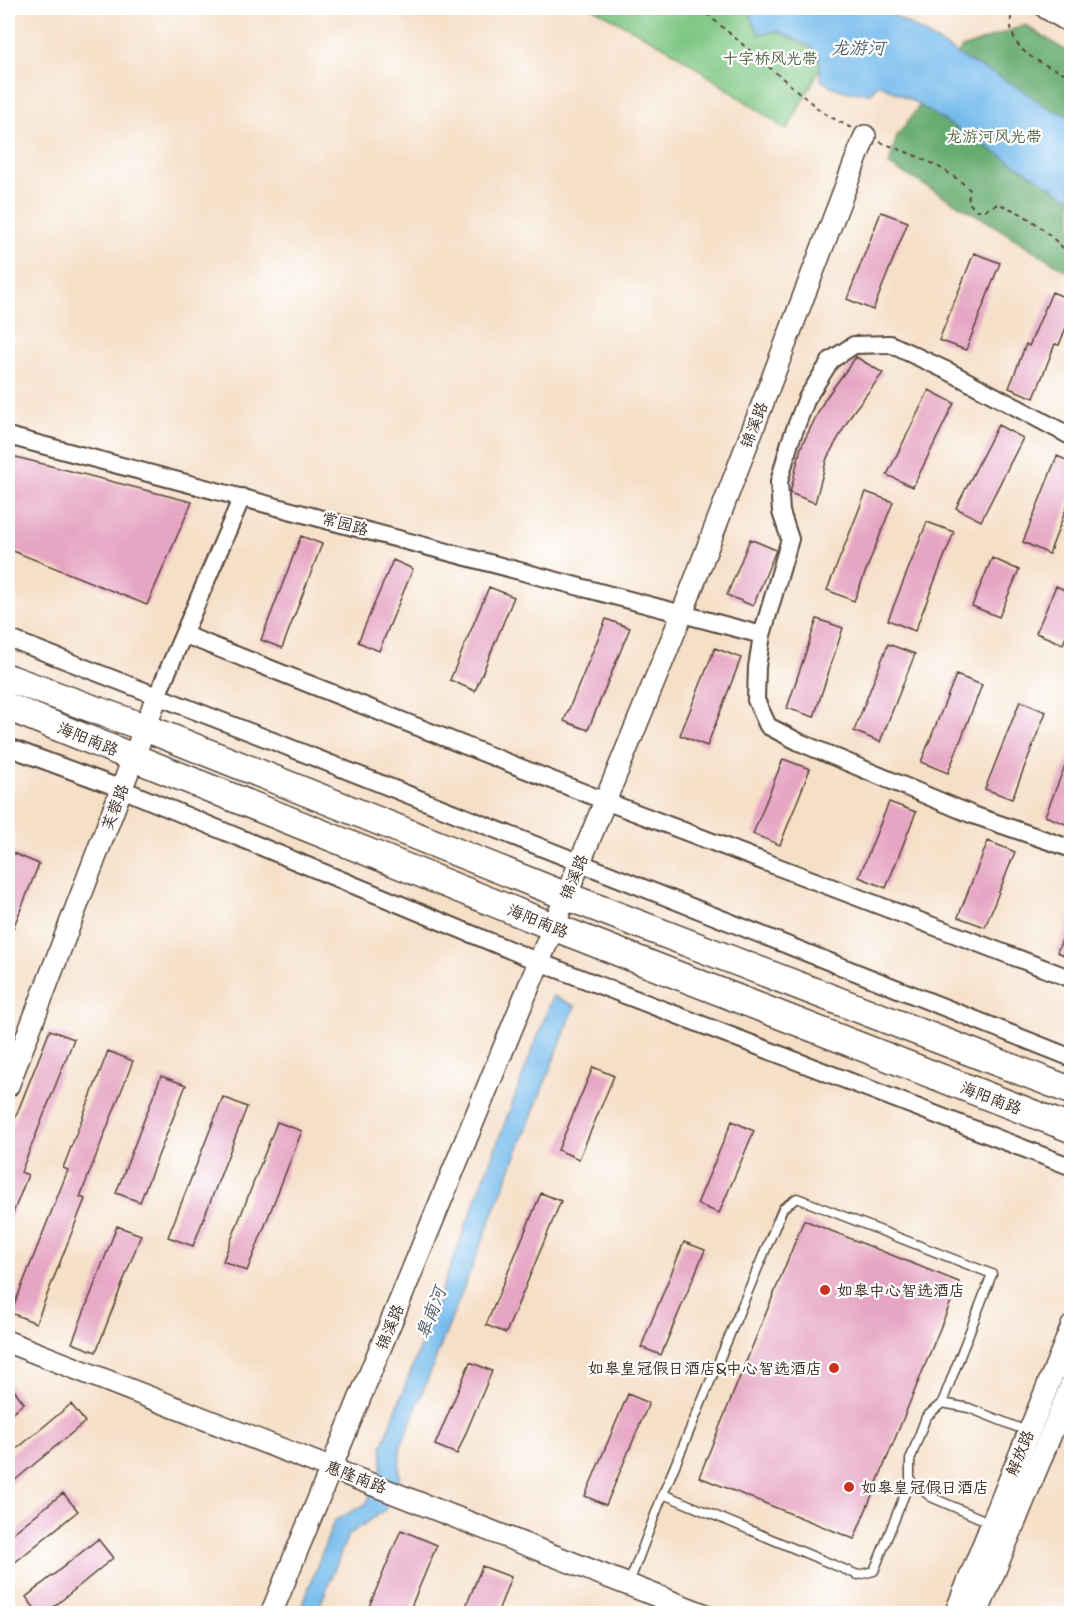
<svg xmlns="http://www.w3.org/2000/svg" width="1079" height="1621" font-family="'Shantell Sans','LXGW WenKai TC',sans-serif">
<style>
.green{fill:#7dc682;stroke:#5c7850;stroke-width:1.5}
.forest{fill:#66ab70;stroke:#506a47;stroke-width:1.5}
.water{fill:#75bbec;stroke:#587285;stroke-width:1.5}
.building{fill:#e6a5c3}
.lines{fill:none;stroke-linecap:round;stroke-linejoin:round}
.service-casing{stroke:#574537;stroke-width:11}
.minor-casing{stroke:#574537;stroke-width:20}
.tertiary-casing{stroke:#574537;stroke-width:24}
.primary-casing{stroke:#574537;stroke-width:30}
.path{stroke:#574537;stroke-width:2;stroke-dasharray:4.5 4.5;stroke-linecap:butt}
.service{stroke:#fff;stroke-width:8}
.minor{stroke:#fff;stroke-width:16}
.tertiary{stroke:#fff;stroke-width:21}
.primary{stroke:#fff;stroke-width:27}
.poi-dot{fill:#c8321e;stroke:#fff;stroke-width:2}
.labels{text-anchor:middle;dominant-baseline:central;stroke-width:4.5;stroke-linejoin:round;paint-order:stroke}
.park-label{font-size:16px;fill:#526141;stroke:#fff}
.street-label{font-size:16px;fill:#3b2a1e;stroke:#fff}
.poi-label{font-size:16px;fill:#3b2a1e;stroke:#fff;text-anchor:start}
.water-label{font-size:18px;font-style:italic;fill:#4f5d66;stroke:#fff}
</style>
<rect width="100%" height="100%" fill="#fff"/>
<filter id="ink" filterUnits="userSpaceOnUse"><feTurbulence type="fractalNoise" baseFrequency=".0167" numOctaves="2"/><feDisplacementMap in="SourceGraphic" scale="12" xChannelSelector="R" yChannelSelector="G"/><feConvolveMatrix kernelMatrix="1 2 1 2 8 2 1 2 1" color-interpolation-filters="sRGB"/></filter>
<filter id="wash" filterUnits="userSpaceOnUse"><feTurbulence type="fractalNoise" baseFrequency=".008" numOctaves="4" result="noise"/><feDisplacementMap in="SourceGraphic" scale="24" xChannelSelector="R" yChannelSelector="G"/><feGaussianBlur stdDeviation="1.35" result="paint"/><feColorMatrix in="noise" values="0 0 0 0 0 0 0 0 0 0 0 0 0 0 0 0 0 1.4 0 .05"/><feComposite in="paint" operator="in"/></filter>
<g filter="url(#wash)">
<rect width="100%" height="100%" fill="#f5dfc7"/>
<path class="green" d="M593,8H868L820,69L787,130L669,49Z"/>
<path class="forest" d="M1025,25L1071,54V274L987,221L889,165L897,136L962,48Z"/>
<path class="water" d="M748,8H885L892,14L967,60L1011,83L1050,109L1071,116V199L911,100L879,84L870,93C852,94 836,91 821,80L819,55L810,47L778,31L760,34L754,25Z
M553,996L575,1006L400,1449L399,1477L385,1510L348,1535L317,1613L299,1614L334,1521L366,1504L382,1469V1447Z"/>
<g id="blocks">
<path class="building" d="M881,212L908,222L873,310L847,299Z
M974,253L1000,263L966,350L939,340Z
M1052,292L1071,300V315L1059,345L1055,344L1034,398L1009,388L1026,344L1029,346Z
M856,357L883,373L853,412L827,458L815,503L790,493L801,447L825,399Z
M929,390L954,403L913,487L887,475Z
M998,425L1023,438L981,521L956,508Z
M8,455L192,502L147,605L8,549Z
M1057,456L1071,462V496L1049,554L1023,542Z
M866,492L893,502L854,601L827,590Z
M927,522L954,532L915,631L888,620Z
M301,536L322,544L282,648L261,640Z
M750,539L776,550L753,606L727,595Z
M992,558L1019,570L999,617L972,606Z
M393,560L413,569L379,651L358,642Z
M1056,586L1071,593V624L1063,644L1036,633Z
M489,587L514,597L475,691L450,680Z
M606,619L630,628L588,730L564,721Z
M817,619L843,628L814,717L787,708Z
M888,644L915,654L880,742L854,731Z
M715,648L741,658L707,746L680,735Z
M956,675L982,685L948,773L921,762Z
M1020,701L1046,712L1012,799L985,789Z
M1071,751V826L1045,816Z
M783,759L810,769L780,845L753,834Z
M889,802L916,812L886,888L859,877Z
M988,841L1015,852L985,927L958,917Z
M8,851L39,864L8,941Z
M1071,917V958L1057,952Z
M50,1030L74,1039L21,1172L28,1175L8,1226V1136Z
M108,1051L133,1061L80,1197L85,1199L36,1323L11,1313L68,1170L63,1168Z
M593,1067L614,1076L579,1159L558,1150Z
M161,1076L186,1085L140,1202L116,1193Z
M223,1097L247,1107L193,1246L168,1237Z
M732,1121L754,1131L719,1213L697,1204Z
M277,1122L302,1131L247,1271L223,1261Z
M541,1193L561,1201L506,1333L486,1325Z
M804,1220L959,1282L854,1539L699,1477Z
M117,1226L141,1235L96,1352L72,1343Z
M684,1242L705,1250L661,1355L641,1347Z
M470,1362L492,1371L457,1454L435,1445Z
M8,1382L24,1403L8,1416Z
M628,1394L649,1403L606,1505L585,1496Z
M71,1404L85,1422L8,1486V1456Z
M63,1493L78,1511L8,1568V1537Z
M401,1530L437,1545L408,1614H366Z
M98,1539L113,1558L45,1614H39L26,1597Z
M482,1566L511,1577L497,1614H463Z"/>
</g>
</g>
<g filter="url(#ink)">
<use href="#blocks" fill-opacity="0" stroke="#574537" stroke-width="1.5"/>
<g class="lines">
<defs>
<path id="service" d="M663,1494L858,1575L874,1571L910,1481
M991,1523L931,1497L910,1481V1460L926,1417L942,1403L969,1408L1029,1432
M629,1583L663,1494L783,1208L797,1198L992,1274L942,1403"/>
<path id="minor" d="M8,436L762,635
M1072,437L950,372L890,344L854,345L831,360L807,398L790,442L779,482L781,512L790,539L762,635L757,667L756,700L768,726L799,742L973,815L1072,849
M185,635L605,801L1072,979
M8,638L273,741L1072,1058
M157,696L242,497
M8,747L122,789L539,962L1072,1167"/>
<path id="tertiary" d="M1046,8L1072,23
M8,1086L157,696
M8,1342L703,1614
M271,1614L682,614L865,136
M955,1614L1072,1326
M977,1614L1072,1383"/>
<path id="primary" d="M8,678L146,728L566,896L1072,1091
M8,707L554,927L1072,1129"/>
</defs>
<use href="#service" class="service-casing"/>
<use href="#minor" class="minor-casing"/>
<use href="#tertiary" class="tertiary-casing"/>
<use href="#primary" class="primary-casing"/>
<path class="path" d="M700,8L822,112L851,128
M1013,8C1001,50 1041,64 1072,76
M880,142C912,154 946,166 970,190L968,201L975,210H985L998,204C1030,214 1048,233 1072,257"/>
<use href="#service" class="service"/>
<use href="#minor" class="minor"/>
<use href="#tertiary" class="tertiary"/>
<use href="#primary" class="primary"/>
</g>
</g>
<g class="poi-dot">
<circle cx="825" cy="1290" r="6"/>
<circle cx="834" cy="1368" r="6"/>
<circle cx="849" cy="1487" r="6"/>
</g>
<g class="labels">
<g class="park-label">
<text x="770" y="58">十字桥风光带</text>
<text x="994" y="136">龙游河风光带</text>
</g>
<g class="street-label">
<text transform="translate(754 425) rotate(-69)">锦溪路</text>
<text transform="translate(345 524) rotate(15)">常园路</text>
<text transform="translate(88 739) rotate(22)">海阳南路</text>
<text transform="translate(115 807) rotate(-69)">芙蓉路</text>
<text transform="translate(574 877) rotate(-68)">锦溪路</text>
<text transform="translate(538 921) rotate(22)">海阳南路</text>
<text transform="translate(991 1098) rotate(21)">海阳南路</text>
<text transform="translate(390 1327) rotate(-68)">锦溪路</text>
<text transform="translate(1020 1453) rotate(-68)">解放路</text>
<text transform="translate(356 1477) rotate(21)">惠隆南路</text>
</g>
<g class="poi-label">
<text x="837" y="1290">如皋中心智选酒店</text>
<text x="822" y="1368" text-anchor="end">如皋皇冠假日酒店&amp;中心智选酒店</text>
<text x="861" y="1487">如皋皇冠假日酒店</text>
</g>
<g class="water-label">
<text x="858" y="48">龙游河</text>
<text transform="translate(431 1313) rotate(-69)">皋南河</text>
</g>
</g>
<rect width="1079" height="1621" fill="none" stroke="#fff" stroke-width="30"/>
</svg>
